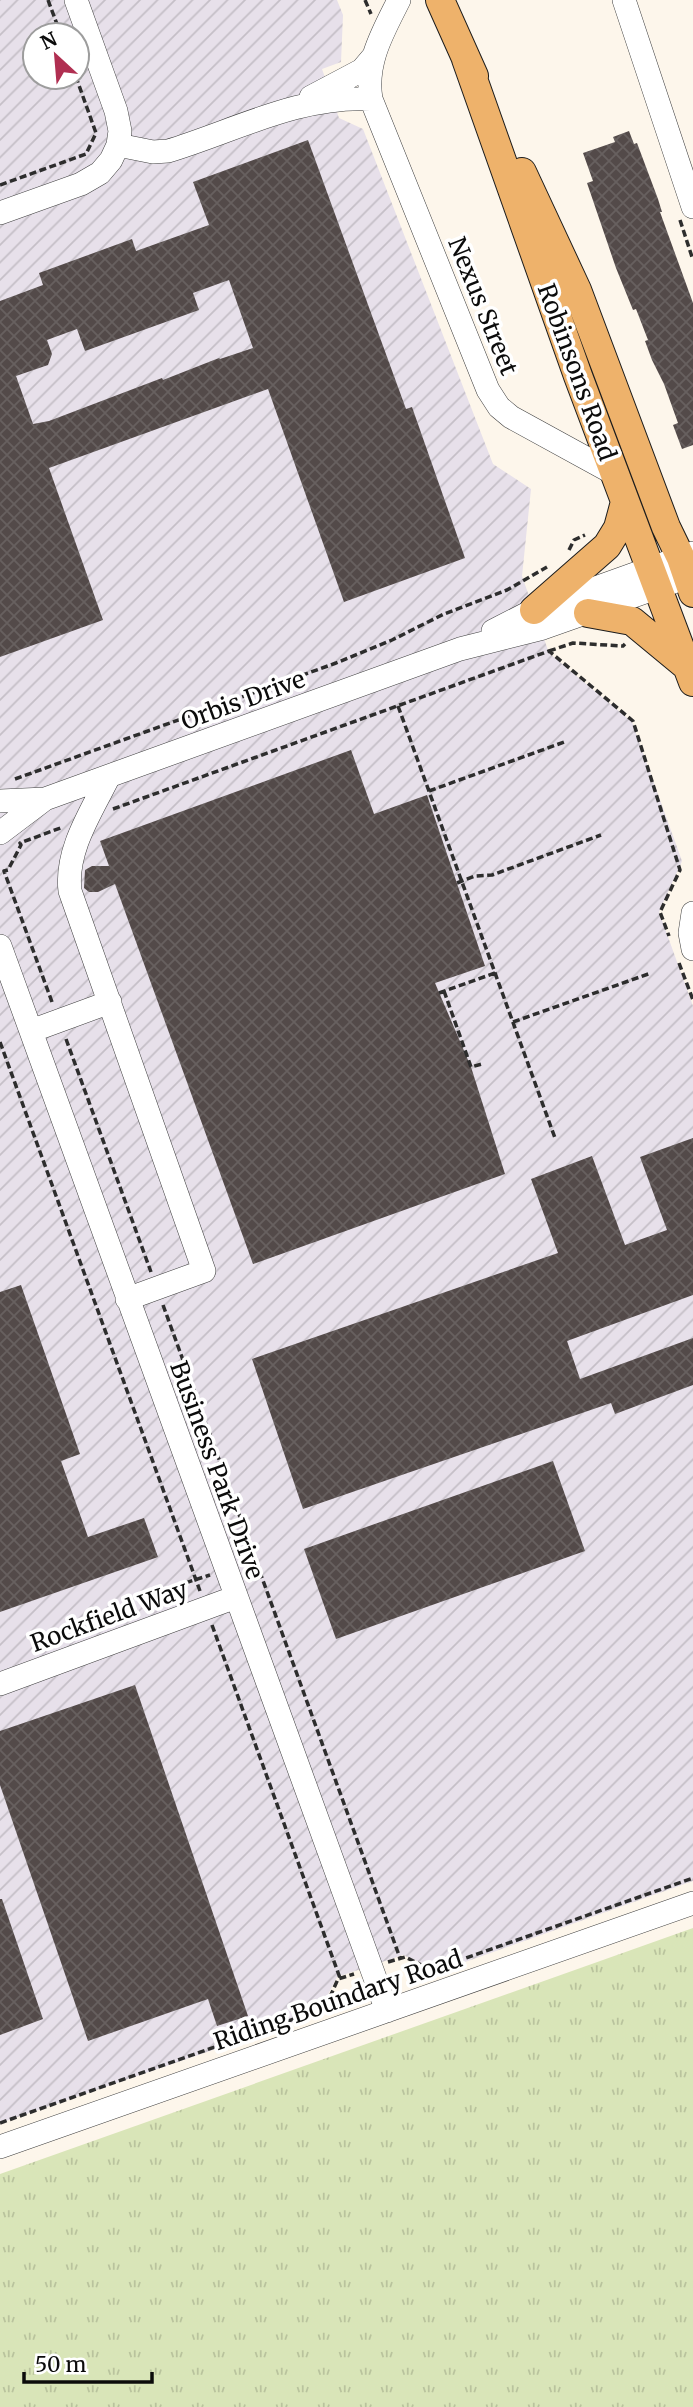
<svg xmlns="http://www.w3.org/2000/svg" width="693" height="2407" font-family="Merriweather,serif">
<style>
.industrial{fill:url(#industrial-furrows);fill-rule:evenodd}
.grass{fill:url(#grass-tufts)}
.building{fill:url(#building-cross-hatch);fill-rule:evenodd}
.lines{fill:none;stroke-linecap:round;stroke-linejoin:round}
.minor-casing{stroke:#3e3e3e;stroke-width:24}
.major-casing{stroke:#1c1c1c;stroke-width:30}
.path{stroke:#2d2d2d;stroke-width:3.5;stroke-dasharray:7 3.5;stroke-linecap:butt}
.minor{stroke:#fff;stroke-width:23}
.major{stroke:#eeb26b;stroke-width:28}
.labels{text-anchor:middle;dominant-baseline:central;stroke-width:7;stroke-linejoin:round;paint-order:stroke}
.street-label{font-size:24px;fill:#0b0b0b;stroke:#fff}
</style>
<defs>
<pattern id="industrial-furrows" width="10" height="10" patternUnits="userSpaceOnUse" patternTransform="scale(1.75)"><rect width="10" height="10" fill="#e7e0ea"/><path d="M-1 1l2-2M0 10L10 0M9 11l2-2" fill="none" stroke="#c5bfc7"/></pattern>
<pattern id="grass-tufts" width="24" height="20" patternUnits="userSpaceOnUse" patternTransform="scale(1.75)"><rect width="24" height="20" fill="#d9e5b8"/><path d="M3 7l-1-3M5 7V3M7 7l1-3M15 17l-1-3M17 17v-4M19 17l1-3" fill="none" stroke="#b9c39d"/></pattern>
<pattern id="building-cross-hatch" width="8" height="8" patternUnits="userSpaceOnUse" patternTransform="scale(1.75)"><rect width="8" height="8" fill="#534a49"/><path d="M0 0l8 8M0 8l8-8" fill="none" stroke="#67605f"/></pattern>
</defs>
<rect width="100%" height="100%" fill="#fdf6eb"/>
<path class="industrial" d="M0,0H337L343,15L341,62L322,69L339,118L363,129L493,464L531,489L522,576L549,653L632,722L682,861L659,912L693,1006V1881L440,1971L403,1955L337,1977L318,2014L0,2123ZM35,35H77V77H35Z"/>
<path class="grass" d="M693,1928V2407H0V2174Z"/>
<path class="building" d="M629,131L634,144L637,143L658,199L662,212H660L693,303V445L682,449L673,425L678,423L664,384L652,360L645,341L648,340L636,309L633,310L616,268L587,183L593,181L583,153L615,142L613,137Z
M308,140L406,409L412,407L465,558L344,602L268,389L49,468L103,620L0,657V301L43,285L39,273L132,239L136,251L209,225L193,182ZM229,280L253,348L220,359L219,358L163,380L162,378L49,421L33,424L16,376L48,365L52,354L47,340L77,329L85,351L199,310L193,293Z
M351,750L374,814L427,795L485,966L435,983L471,1067L505,1174L253,1264L115,884L98,892H89L84,888L85,870L92,866H109L100,841Z
M693,1138V1295L567,1341L580,1379L693,1338V1385L615,1414L611,1403L303,1509L252,1359L558,1253L531,1179L592,1156L625,1245L667,1230L640,1157Z
M21,1285L80,1454L61,1461L88,1537L144,1518L158,1557L0,1612V1292Z
M553,1461L585,1551L336,1639L304,1549Z
M135,1685L248,2016L217,2026L208,1999L88,2041L0,1785V1731Z
M0,1899H2L43,2019L0,2035Z"/>
<g class="lines">
<defs>
<path id="minor" d="M399,0C383,32 365,62 371,99L488,390L499,407L511,417L615,474
M624,0L693,207
M311,97L362,70L373,57
M118,145L153,152L168,151C234,131 300,95 371,99
M0,213L81,184L100,173L111,160L118,145L120,131L116,111L76,0
M493,631L534,610L693,553
M109,776C92,811 65,850 70,891L204,1271L127,1299
M0,801L45,799
M0,833L45,799L460,649L543,628L693,575
M693,913L690,933L693,949
M0,946L387,2011
M31,1031L110,1002
M0,1684L236,1597
M0,2147L693,1903"/>
<path id="major" d="M440,0L474,76
M466,59L578,376L693,682
M522,172L577,290L666,527L681,558L693,593
M534,610L607,546L618,528L625,502
M588,613L632,621L684,664"/>
</defs>
<use href="#minor" class="minor-casing"/>
<use href="#major" class="major-casing"/>
<path class="path" d="M48,0L61,35
M365,0L371,14
M0,185L86,154L96,133L76,77
M680,220L693,260
M569,550L574,540L585,535
M549,651L573,643L623,646L625,644
M398,706L555,1138
M15,779L336,663L392,640L444,614L507,590L547,567
M429,791L567,741
M113,809L549,651L633,721L680,870L660,912L669,936
M457,883L475,876L492,875L601,835
M679,963L693,1000
M444,991L471,1067L482,1064
M439,993L495,973
M52,1002L4,871L8,870L21,845L20,843L63,827
M513,1022L651,973
M66,1039L151,1272
M0,1042L200,1591
M163,1305L400,1958
M179,1590L182,1584L210,1575
M212,1625L340,1978
M388,1962L405,1957L432,1970L693,1878
M0,2123L325,2008L338,1979L354,1974"/>
<use href="#minor" class="minor"/>
<use href="#major" class="major"/>
</g>
<g class="labels">
<g class="street-label">
<text transform="translate(483 306) rotate(68)">Nexus Street</text>
<text transform="translate(577 372) rotate(70)">Robinsons Road</text>
<text transform="translate(243 700) rotate(-20)">Orbis Drive</text>
<text transform="translate(217 1470) rotate(70)">Business Park Drive</text>
<text transform="translate(109 1616) rotate(-20)">Rockfield Way</text>
<text transform="translate(338 2000) rotate(-19)">Riding Boundary Road</text>
</g>
</g>
<g transform="translate(56 56) rotate(334)"><circle r="33" fill="#ffffff" stroke="#9d9d9d" stroke-width="2"/>
<path d="M0-5L12 26L0 18L-12 26Z" fill="#b02f51"/>
<text y="-10" font-size="19" font-weight="bold" text-anchor="middle" fill="#0b0b0b">N</text>
</g>
<path d="M24 2372v10h128v-10" fill="none" stroke="#0b0b0b" stroke-width="3.5"/>
<text x="35" y="2372" font-size="21" fill="#0b0b0b" stroke="#ffffff" stroke-width="5" paint-order="stroke">50 m</text>
</svg>
